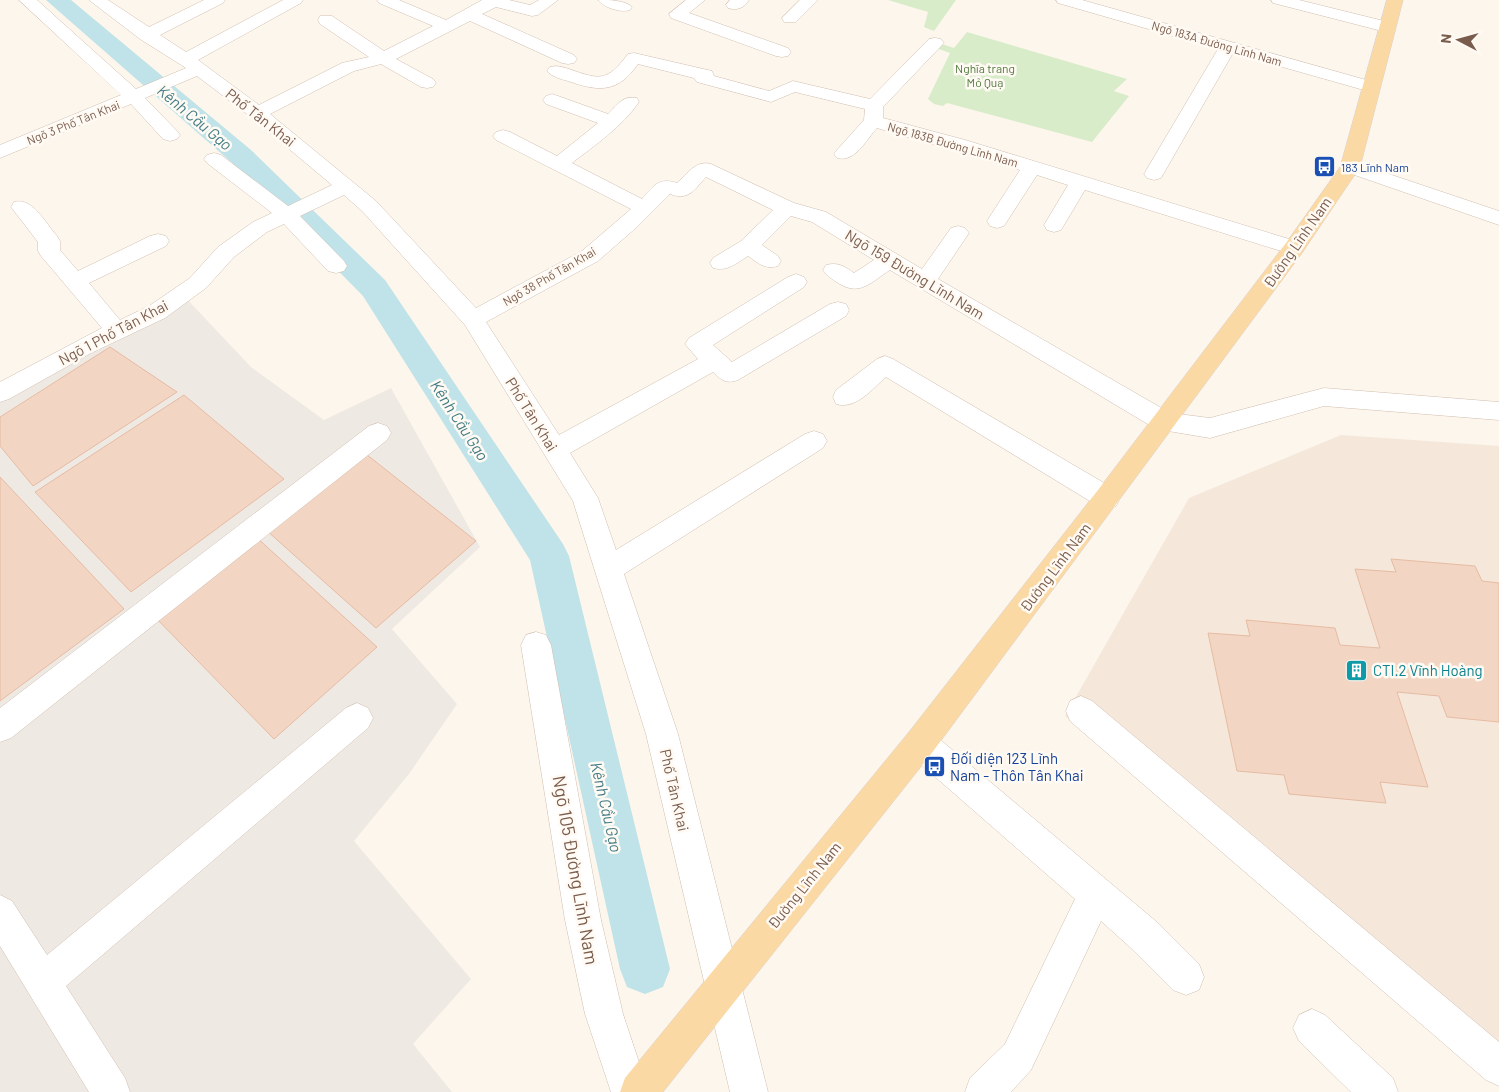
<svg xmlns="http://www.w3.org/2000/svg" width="1499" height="1092" font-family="Barlow,sans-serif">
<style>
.residential{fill:#f5e8da}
.industrial{fill:#efe9e4}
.green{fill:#d8ecc9}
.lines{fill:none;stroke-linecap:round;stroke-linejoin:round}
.canal{fill:#bfe3e8;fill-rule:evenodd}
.building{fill:#f3d5c3;stroke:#e6bba3}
.minor-casing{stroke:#d1beb0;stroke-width:1}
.major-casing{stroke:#dad1cd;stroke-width:1}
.minor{fill:#fff;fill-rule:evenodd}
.major{fill:#fbd9a5;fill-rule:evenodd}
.labels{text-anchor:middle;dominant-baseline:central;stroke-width:5;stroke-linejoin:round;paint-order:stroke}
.far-street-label{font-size:12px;fill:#7a5c4d;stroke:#fffaf3}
.far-park-label{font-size:12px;fill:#537a41;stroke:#fffaf3}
.far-transit-label{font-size:12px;fill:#164399;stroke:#fffaf3;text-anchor:start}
.street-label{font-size:15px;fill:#7a5c4d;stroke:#fffaf3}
.culture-label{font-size:15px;fill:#0d838f;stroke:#fffaf3;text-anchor:start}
.transit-label{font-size:15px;fill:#164399;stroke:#fffaf3;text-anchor:start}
.water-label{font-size:16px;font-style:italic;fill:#437c86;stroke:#fffaf3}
.near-street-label{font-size:18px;fill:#7a5c4d;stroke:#fffaf3}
</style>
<rect width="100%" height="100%" fill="#fdf6ec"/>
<path class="residential" d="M1341,435L1499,446V1074L1065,716L1189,498Z"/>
<path class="industrial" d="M184,296L251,367L324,420L391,388L480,547L392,629L457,704L409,774L354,841L471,979L413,1044L452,1092H0V400Z"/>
<path class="green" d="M888,0H956L934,31L924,27L928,12Z
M967,32L1127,79L1114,91L1129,96L1092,142L947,103L943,106L934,104L928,99L950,53L936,48L939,43L954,48Z"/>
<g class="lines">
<path class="canal" d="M46,0H71L251,150L385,280L563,544L569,556L670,969L663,987L645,994L627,987L620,969L530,560L363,296L231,162Z"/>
</g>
<path class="building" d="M110,347L177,392L33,486L0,446V417Z
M184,395L284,479L131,592L35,492Z
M366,454L476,541L376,628L266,530Z
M0,477L124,609L0,701Z
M255,536L377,647L274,739L152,614Z
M1391,559L1475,566L1482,581L1499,583V722L1447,717L1439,696L1397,692L1428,787L1380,782L1386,803L1289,794L1284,775L1237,771L1208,633L1250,636L1246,620L1335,628L1340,645L1380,648L1355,569L1396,572Z"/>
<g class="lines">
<defs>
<path id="minor" d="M19,0H37L136,89L186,68L140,39L89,0H108L149,27L204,0H225L223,3L160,35L186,52L283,0H303L301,3L198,60L259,105L342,63L369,57L320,24L318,20L320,16H332L384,51L433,26L379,3L377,0H399L446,20L482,0H509L530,5L539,0H558L538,15L532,16L496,7L482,14L574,55L577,59L574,63L568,64L562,63L470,21L396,59L433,79L436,83L433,87L427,88L421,87L381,64L354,71L270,114L376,201L476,308L582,251L631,209L496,140L493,136L496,132L503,130L510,132L557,156L598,123L546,104L543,100L546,96L552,94L558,96L608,114C617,105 623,95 637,98L639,102C622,127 595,145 572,163L642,199C654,186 658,177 677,183C688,173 696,160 711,164L794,203L826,212L922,269L951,228L958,226L965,228L969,233L938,279L1170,413L1210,418L1324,388L1499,402V420L1324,406L1210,438L1156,429L890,270C871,282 860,297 838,283C832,279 827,276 823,270L826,265C838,262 844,266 854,273L874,260L812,222L791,216L762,245L778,256L781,261L778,266C765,270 758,263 748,256C737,263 727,272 713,268L710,263L713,258L741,241L773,210L706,177C694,190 689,201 670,194L638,226L598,261L486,322L559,435L698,359L685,344L689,338L788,277L796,274L804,277L807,282L804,287L713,345L732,362L830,304L838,302L846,304L849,310L846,316L738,380C727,384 722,381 713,372L570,453L598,498L616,550L805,434L814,431L823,434L827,441L823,448L624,574L678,734L768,1092H730L646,734L573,501L465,325L362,211L344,195L300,216L344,261L347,266L344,271L336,273L328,271L284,224L267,232L234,257L206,288L165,318L91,353L9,399L0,402V382L102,328L41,256L38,251V242L11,207L14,202C33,197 45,223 57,236L60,241V250L78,271L150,236L158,234L166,236L169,241L166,246L89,283L120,320L149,306L190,278L218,247L253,222L272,213L207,163L204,159L207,155L214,153L221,155L288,206L332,185L251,117L197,76L145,98L177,131L180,135L177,139L170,141L163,139L131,104L0,158V145L121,95Z
M598,0C609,0 625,0 632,7L630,10C621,13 604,8 598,0Z
M686,0H705L689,13L788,48L791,52L788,56L782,57L776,56L671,18L669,14Z
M730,0H749C744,8 737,11 728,8L726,5Z
M800,0H818L796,22H784L782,18Z
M1056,0H1082L1377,83L1380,87L1377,91L1371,92L1233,53L1161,178L1154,180L1147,178L1144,174L1218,49L1058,3Z
M1271,0H1299L1392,23L1394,27L1392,31L1386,32L1273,3Z
M935,38L941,39L944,43L883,107V118L965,140L1302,243L1305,248L1302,253L1294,255L1085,190L1061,230L1054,232L1047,230L1044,225L1068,185L1037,175L1004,226L997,228L990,226L987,221L1020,170L877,128C866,140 855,163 837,158L834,154L837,150L864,120L865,109L795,92L771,102L697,82L694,78L638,64C618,93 599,92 568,81C561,79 552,77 547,71L550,67C557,65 562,67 569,69C600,80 607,82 628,54L634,53L712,71L714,76L769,91L793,81L870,99L929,39Z
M1350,161L1499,211V225L1343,171L1340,167L1343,163Z
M885,356L893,359L1116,490L1120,498L1116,506L1107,509L1098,506L886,377C872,389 856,410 836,404L833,397L836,390L877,359Z
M378,423L387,426L391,433L387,440L11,738L0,742V708L369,426Z
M536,632L546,635L551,645L601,920L623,1014L649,1092H611L585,1014L565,920L521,645L526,635Z
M1081,696L1092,701L1499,1042V1086L1486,1080L1070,721L1066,711L1070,701Z
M357,703L368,708L373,718L368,728L66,986L125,1078L130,1092H89L0,946V895L12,901L47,955L346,708Z
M920,728L931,732L1158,923L1199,964L1204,977L1199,990L1186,995L1173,990L1132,949L1101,921L1031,1070L1011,1092H965L970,1078L1005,1044L1075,899L909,754L904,743L909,732Z
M1312,1009L1325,1015L1393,1078L1398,1092H1351L1299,1041L1293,1028L1299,1015Z"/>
<path id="major" d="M1387,0H1403L1360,167L1302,253L931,754L663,1092H620L625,1078L909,732L1098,490L1286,243L1340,167Z"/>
</defs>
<use href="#minor" class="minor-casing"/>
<use href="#major" class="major-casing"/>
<use href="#minor" class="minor"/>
<use href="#major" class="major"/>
</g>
<defs>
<symbol id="bus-square" viewBox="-11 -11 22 22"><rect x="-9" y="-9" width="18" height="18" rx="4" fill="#1a4fb4" stroke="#fffaf3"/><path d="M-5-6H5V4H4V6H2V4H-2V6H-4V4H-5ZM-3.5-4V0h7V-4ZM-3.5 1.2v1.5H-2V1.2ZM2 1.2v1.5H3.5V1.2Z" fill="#fff"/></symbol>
<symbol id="building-square" viewBox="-11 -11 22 22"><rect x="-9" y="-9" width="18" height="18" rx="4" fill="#0f9aa8" stroke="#fffaf3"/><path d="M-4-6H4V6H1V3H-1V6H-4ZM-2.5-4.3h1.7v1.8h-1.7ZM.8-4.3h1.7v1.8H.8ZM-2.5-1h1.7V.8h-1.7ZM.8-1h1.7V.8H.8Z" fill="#fff"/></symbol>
</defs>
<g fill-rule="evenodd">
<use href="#bus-square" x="1312" y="154" width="25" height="25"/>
<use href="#building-square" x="1344" y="658" width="25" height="25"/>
<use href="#bus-square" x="922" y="754" width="25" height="25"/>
</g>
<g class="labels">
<g class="far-street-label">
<text transform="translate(1217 43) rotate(16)">Ngõ 183A Đường Lĩnh Nam</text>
<text transform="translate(73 122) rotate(-22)">Ngõ 3 Phố Tân Khai</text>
<text transform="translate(953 144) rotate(16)">Ngõ 183B Đường Lĩnh Nam</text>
<text transform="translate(549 276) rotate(-30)">Ngõ 38 Phố Tân Khai</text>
</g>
<g class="far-park-label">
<text x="985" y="68">Nghĩa trang<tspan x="985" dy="14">Mỏ Quạ</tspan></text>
</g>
<g class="far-transit-label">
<text x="1341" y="167">183 Lĩnh Nam</text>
</g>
<g class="street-label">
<text transform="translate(261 117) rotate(38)">Phố Tân Khai</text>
<text transform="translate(1297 242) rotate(-55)">Đường Lĩnh Nam</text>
<text transform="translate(915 274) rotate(31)">Ngõ 159 Đường Lĩnh Nam</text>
<text transform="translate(113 332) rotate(-28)">Ngõ 1 Phố Tân Khai</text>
<text transform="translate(532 414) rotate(58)">Phố Tân Khai</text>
<text transform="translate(1055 567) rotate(-53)">Đường Lĩnh Nam</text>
<text transform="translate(675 790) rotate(77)">Phố Tân Khai</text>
<text transform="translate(804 885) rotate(-51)">Đường Lĩnh Nam</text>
</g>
<g class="culture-label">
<text x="1373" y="670">CTI.2 Vĩnh Hoàng</text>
</g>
<g class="transit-label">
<text x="950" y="758">Đối diện 123 Lĩnh<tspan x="950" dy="17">Nam - Thôn Tân Khai</tspan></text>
</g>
<g class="water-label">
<text transform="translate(195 117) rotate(40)">Kênh Cầu Gạo</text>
<text transform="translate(460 420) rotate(57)">Kênh Cầu Gạo</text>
<text transform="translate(607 807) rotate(77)">Kênh Cầu Gạo</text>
</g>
<g class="near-street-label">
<text transform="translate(576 870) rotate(80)">Ngõ 105 Đường Lĩnh Nam</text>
</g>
</g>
<g transform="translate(1459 40) rotate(276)" stroke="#fffaf3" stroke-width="4" paint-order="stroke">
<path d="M0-4L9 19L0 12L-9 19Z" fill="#7a5c4d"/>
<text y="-8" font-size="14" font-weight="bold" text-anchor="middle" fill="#7a5c4d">N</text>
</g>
</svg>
